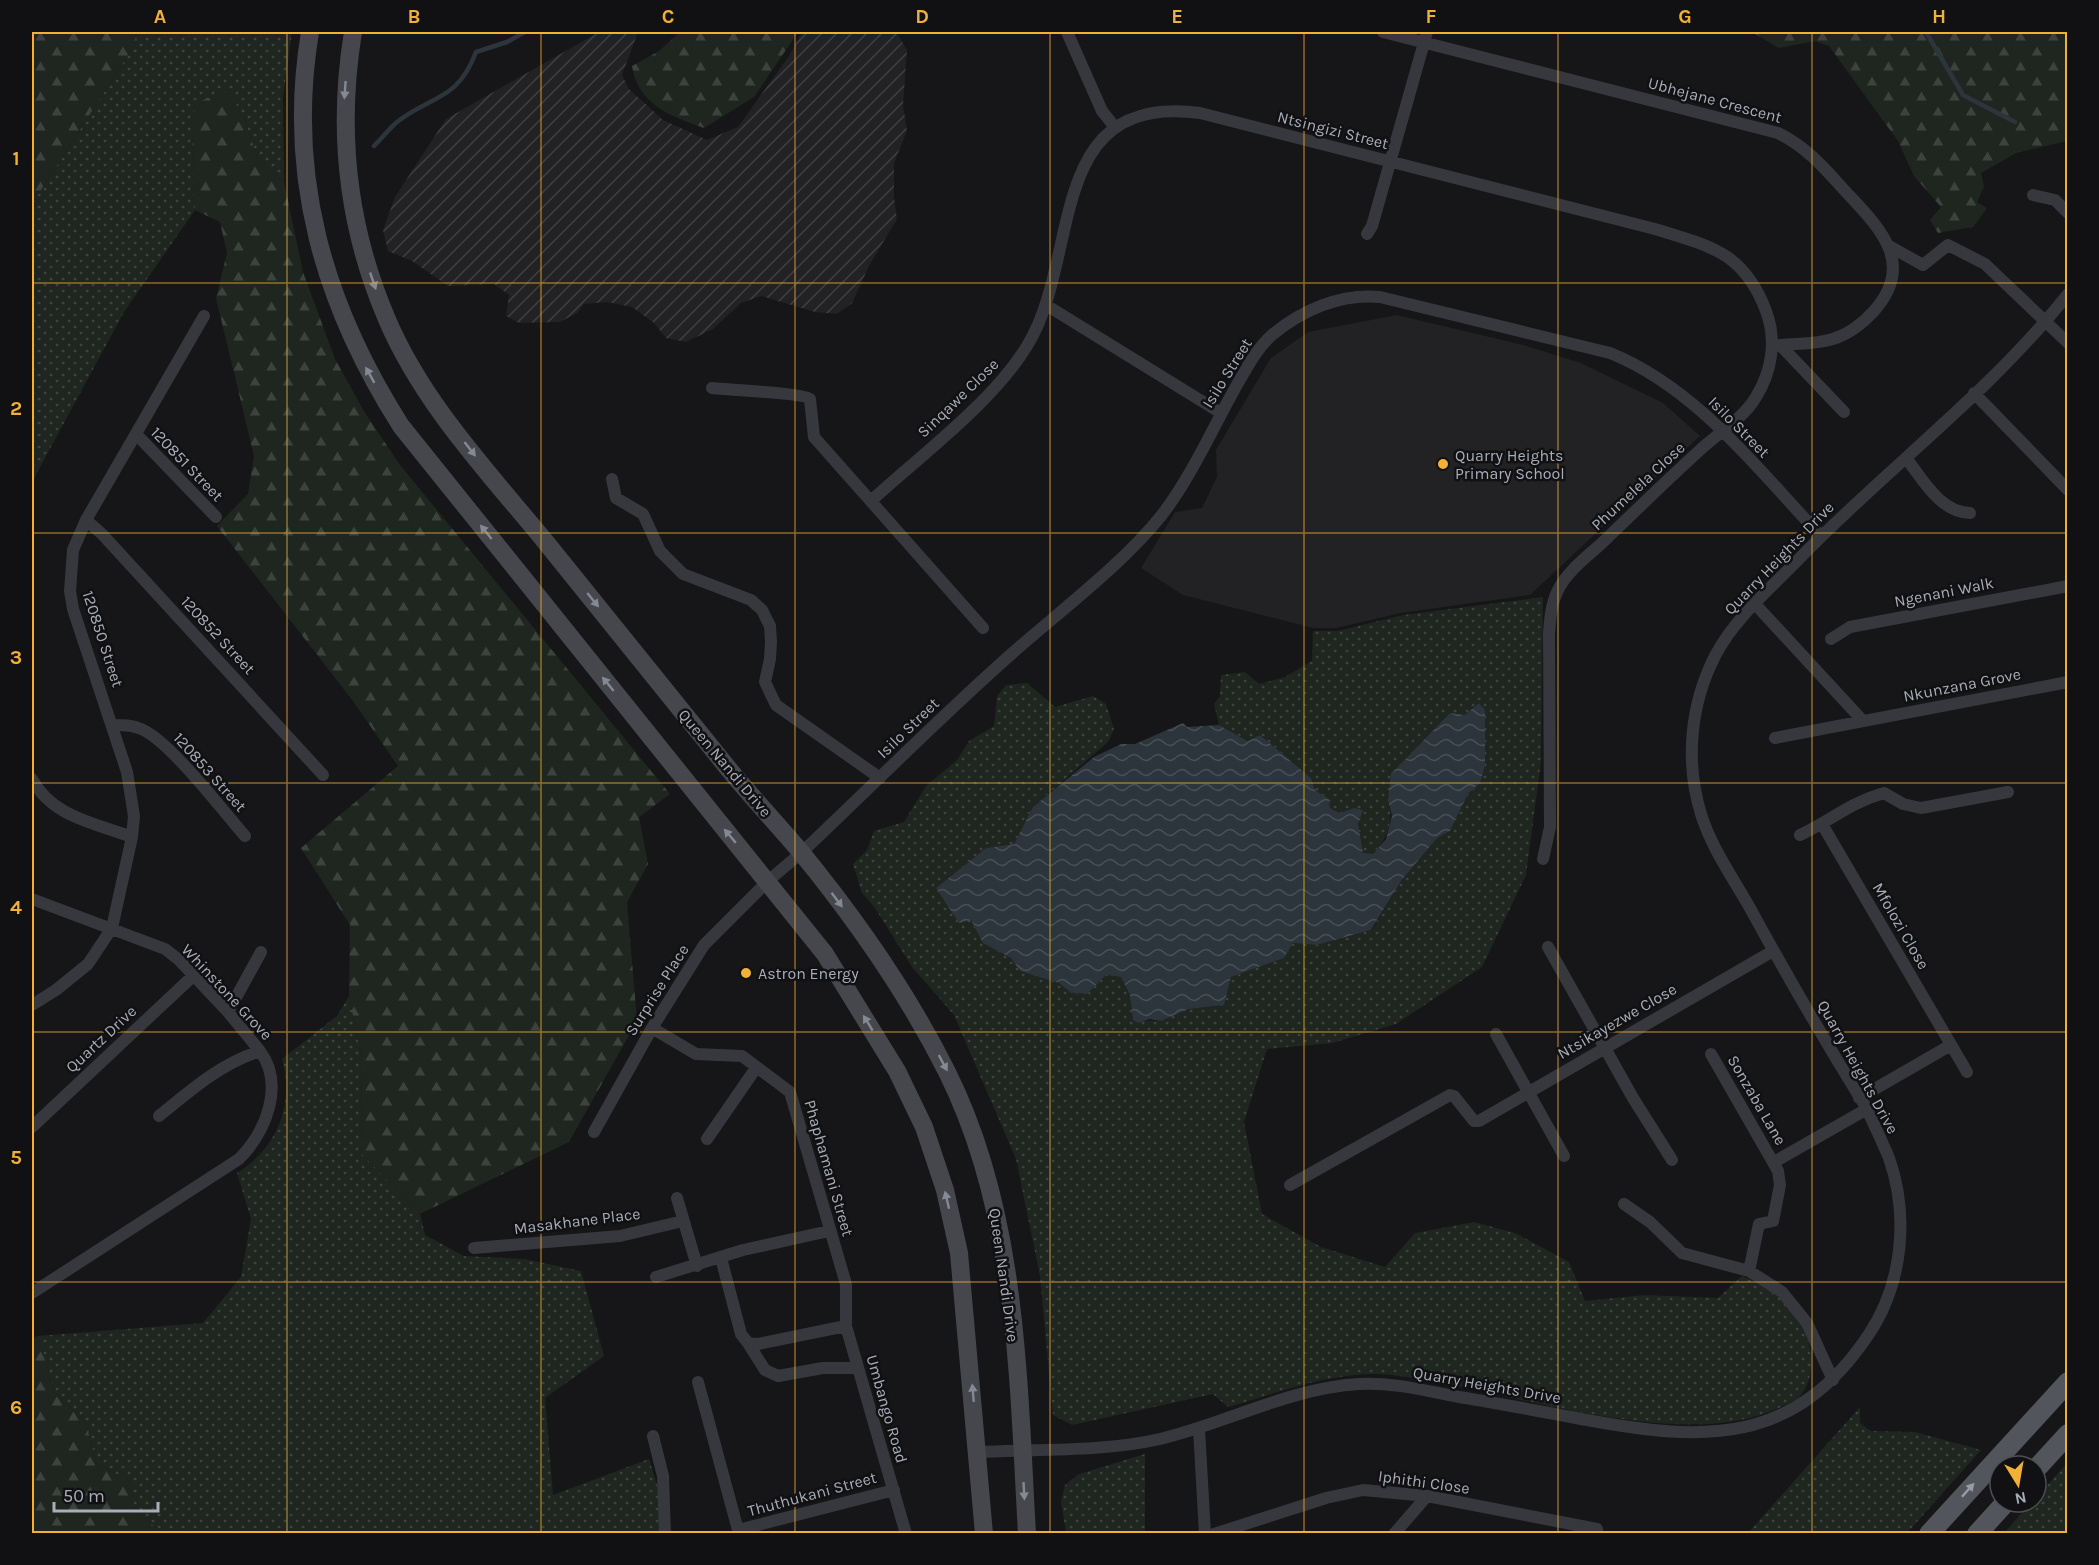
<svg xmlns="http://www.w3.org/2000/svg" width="2099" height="1565" font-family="Karla,sans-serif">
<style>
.built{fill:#222225}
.industrial{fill:url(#industrial-furrows)}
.grass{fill:url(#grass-dots)}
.forest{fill:url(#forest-firs)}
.water{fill:url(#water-waves)}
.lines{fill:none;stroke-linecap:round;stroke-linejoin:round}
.stream{stroke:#2c353c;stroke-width:4.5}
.minor{stroke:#37383d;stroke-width:12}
.secondary{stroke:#45474d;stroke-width:18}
.primary{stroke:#53555c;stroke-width:20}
.oneway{fill:#858993}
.oneway2{fill:#979ba6}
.grid{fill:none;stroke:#f2b134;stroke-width:1.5;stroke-opacity:0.55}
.poi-dot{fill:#f2b134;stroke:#111113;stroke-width:2}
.labels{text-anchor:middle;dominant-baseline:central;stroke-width:5;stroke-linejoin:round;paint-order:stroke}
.street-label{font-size:16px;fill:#a8adb8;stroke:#111113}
.poi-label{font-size:16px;fill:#a8adb8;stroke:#111113;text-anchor:start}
.neatline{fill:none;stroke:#f2b134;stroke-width:2}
.grid-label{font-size:20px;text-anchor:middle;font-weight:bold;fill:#f2b134}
</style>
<defs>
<pattern id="industrial-furrows" width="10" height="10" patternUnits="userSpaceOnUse" patternTransform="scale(1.5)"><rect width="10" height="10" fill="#222225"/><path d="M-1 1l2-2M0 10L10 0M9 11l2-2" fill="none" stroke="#3f3f43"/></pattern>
<pattern id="grass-dots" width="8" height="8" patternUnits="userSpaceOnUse" patternTransform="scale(1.5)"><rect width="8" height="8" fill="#1e261f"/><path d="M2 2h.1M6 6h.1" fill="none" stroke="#3c433d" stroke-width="1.8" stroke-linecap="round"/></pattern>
<pattern id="forest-firs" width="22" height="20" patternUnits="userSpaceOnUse" patternTransform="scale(1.5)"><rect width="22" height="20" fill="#1e261f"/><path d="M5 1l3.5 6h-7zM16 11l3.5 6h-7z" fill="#3c433d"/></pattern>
<pattern id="water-waves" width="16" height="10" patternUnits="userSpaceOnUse" patternTransform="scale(1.5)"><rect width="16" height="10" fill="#2c353c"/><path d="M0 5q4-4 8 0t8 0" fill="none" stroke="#485056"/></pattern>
</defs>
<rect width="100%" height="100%" fill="#161618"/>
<path class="built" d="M1397,315L1523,345L1581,363L1663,403L1700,436L1530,595L1401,613L1336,628H1313L1183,595L1141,568L1175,512L1202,508L1217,477L1216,450L1271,358L1308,332Z"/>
<path class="industrial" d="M599,32H638L622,75L629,89L663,120L707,140L738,127L789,56L802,32H894L898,35L907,50L903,105L907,131L894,163V198L897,219L870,264L852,303L837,314L815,312L761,296L741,303L713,329L686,342L666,338L654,323L632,307L607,302L584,304L577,313L560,322L519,323L506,316L509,295L494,284L448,286L412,261L388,251L383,230L395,197L446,119Z"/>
<path class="grass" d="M135,32H292L283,97L284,182L257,157L244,117L192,133L195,210L124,312L32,482V204L137,41Z
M1543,597L1541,762L1526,875L1482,967L1396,1024L1332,1043L1267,1049L1244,1122L1262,1214L1321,1247L1385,1267L1415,1233L1474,1222L1515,1233L1569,1262L1585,1301L1645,1295L1718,1298L1742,1276C1769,1288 1793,1303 1805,1331C1813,1350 1815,1379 1800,1396C1796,1401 1786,1404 1781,1407C1678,1456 1503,1387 1392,1375C1337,1369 1281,1392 1228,1407L1213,1394L1072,1425L1053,1415L1040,1276L1016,1159L954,1015L912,967L875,908L862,893L853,864L867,850L874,831L904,822L926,786L957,760L969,741L994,726L997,696L1006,685L1027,683L1055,707L1093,696L1106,704L1114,729L1108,742L1033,807L1014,844L986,848L936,888L971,920L983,942L1011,958L1021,971L1059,983L1071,993L1087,994L1106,975L1121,977L1130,995L1133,1020L1161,1021L1189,1009L1223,1005L1231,977L1284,958L1293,943L1317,945L1372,930L1401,881L1437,838L1450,831L1468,794L1480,783L1485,766V710L1479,703L1388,800C1394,823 1388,837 1373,854H1363L1354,808L1340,813L1330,808L1329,799L1315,790L1311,778L1260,735L1249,741L1219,725L1214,704L1220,696L1221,675L1245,672L1259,684L1285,677L1312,661L1313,631H1338L1403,615Z
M349,996L361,1056L362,1154L420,1214L425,1235L464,1256L524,1259L581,1271L604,1356L545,1398L553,1495L649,1459L661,1498L662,1533H163L135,1511L130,1482L96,1463L86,1423L55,1394L38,1336L203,1323L241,1277L251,1219L237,1173C277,1148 295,1104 282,1059L337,1016Z
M1860,1407V1423L1871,1431L1915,1432L1981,1450L1907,1533H1748Z
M1145,1454V1533H1066L1061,1501L1065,1485L1079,1474Z
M2067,1463V1533H2004L2032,1502H2036V1498Z"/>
<path class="forest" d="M32,32H135L137,41L32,204Z
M680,32H798L754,97L704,128C671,116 638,105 632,66L659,51Z
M1752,32H2067V141L2016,153L1981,173L1984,186L1977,202L1987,208L1973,227L1938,233L1930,220L1941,207L1914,176L1898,141L1829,46L1815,41L1779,48Z
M228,91L244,117L257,157L284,182L303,272L335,359L365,413L400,465L670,794L639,817L648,864L627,902L637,1021L569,1142L420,1214L362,1154L361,1056L349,996L350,925L301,848L398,766L353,701L217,526L248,494L254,456L216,298L227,253L220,222L195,210L192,133L195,103Z
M38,1336L55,1394L86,1423L96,1463L130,1482L135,1511L163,1533H32V1338Z"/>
<path class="water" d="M1479,703L1485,710V766L1480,783L1468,794L1450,831L1437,838L1401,881L1371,930L1317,945L1293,943L1284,958L1231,977L1224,1005L1189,1009L1161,1021L1149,1019L1139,1023L1133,1020L1130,995L1121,977L1106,975L1087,994L1071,993L1059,983L1020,971L1011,958L983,943L971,920L959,923L936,888L986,848L1014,844L1033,807L1094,757L1121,744H1135L1183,723L1187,727L1219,725L1248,741L1260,735L1311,778L1315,790L1329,799L1330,808L1340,813L1354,808L1363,810L1358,824L1363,853L1373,854L1386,839L1392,816L1388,800L1391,774L1450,713L1465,715Z"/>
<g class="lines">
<path class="stream" d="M1926,32L1963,95L2015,122
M374,146C382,138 389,129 397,122C430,96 458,101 476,52L507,42L525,32"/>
<path class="minor" d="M1067,32L1102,111L1114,126
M1383,32L1778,133C1807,147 1826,170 1847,193C1880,228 1916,264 1874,311C1863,323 1849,334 1833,339C1814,345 1793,343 1773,346
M2033,195L2055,200L2068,213
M1367,234L1372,226L1427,32
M1889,246L1923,265L1948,245L1985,264L2068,343
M1046,305L1221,413
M1780,345L1844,412
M712,388C728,390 804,393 810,399L814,437L983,628
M1974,393L2068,490
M136,434L216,517
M1906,458C1923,480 1940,512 1970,513
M612,479L616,498L643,514L660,551L683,574L751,600L762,610L770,626L771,642L770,659L765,682L776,705L880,778
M872,500C921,455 993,402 1027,346C1082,258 1043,92 1200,113L1655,229C1710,246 1744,252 1766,311C1777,340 1772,371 1756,397C1743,419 1718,433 1700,450C1666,481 1634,512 1601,544C1586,557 1567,572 1558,590C1551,604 1550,619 1549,634L1550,827L1543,859
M86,520L102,534L323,775
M1755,604L1863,721
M1831,639L1850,627L2068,586
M114,725C123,725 133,725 141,729C169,740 223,811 245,836
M1775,738L2068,682
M32,779C52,817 95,823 132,837
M1822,824L1967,1072
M1800,835C1830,821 1851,802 1884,793L1903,804L1921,808L2008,792
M32,899L165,949L178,959L228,1012L260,1051C285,1085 266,1132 239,1159L32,1293
M1548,947L1633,1098L1672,1160
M32,1005L56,990L88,964L112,928L132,837L134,816L127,772L73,609L70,591L73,550L86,520L204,316
M228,1012L261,952
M652,1028L696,1054L742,1056L790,1092L846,1284V1326L906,1534
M1496,1034L1564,1156
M1711,1054L1778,1171L1780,1185L1773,1221L1759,1224L1749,1271
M1859,1098L1951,1045
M159,1116C191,1090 220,1064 260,1051
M32,1127L193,976
M594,1132L652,1028L704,945L768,881L801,853C870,788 937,720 1008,657C1056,614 1121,566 1161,516C1192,476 1213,427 1238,383C1248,366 1257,348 1272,335C1302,310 1341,293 1380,297L1610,353C1697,388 1758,470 1821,536
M707,1139L756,1068
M1774,1162L1867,1109
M1290,1185L1450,1095L1454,1096L1474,1121H1479L1773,951
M677,1198L697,1266
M1624,1204L1650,1222L1682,1253L1749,1271L1782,1292L1807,1323L1833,1380
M474,1248L620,1236L683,1221
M721,1258L741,1334L748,1343L758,1344L846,1326
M656,1277L743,1250L829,1231
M748,1343L765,1370L778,1376L823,1368H858
M698,1382L738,1530L894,1490
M1199,1429L1205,1534
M653,1436L663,1476L665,1534
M977,1452C1036,1449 1103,1452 1160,1439C1227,1423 1290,1388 1359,1384C1393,1382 1426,1391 1459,1397C1502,1404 1544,1412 1587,1420C1706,1442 1795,1445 1869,1334C1903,1283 1909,1215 1889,1158C1882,1141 1874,1125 1867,1109C1826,1043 1787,976 1750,908C1733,878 1711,847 1701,814C1685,762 1690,705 1715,656C1733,621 1766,592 1794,564C1882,472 1988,395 2068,294
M1214,1534L1326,1498L1363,1490L1427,1496L1597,1529L1595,1534
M1394,1534L1427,1496"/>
<path class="secondary" d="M310,32C286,176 324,305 401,426L825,954L897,1071L924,1127L945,1190L959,1253L984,1534
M353,32C337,130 347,225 386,317C421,401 487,471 544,540C605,616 666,692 727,767C751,796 776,823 800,851C854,917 909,996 947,1072C1018,1214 1018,1379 1027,1534"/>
<path class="primary" d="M2036,1469L2068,1434
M1929,1534L2068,1382
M1977,1534L2006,1502"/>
</g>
<defs><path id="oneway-solid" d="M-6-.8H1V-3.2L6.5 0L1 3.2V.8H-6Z" transform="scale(1.5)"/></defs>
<g class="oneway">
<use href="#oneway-solid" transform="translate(345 90) rotate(94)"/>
<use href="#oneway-solid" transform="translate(373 281) rotate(71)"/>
<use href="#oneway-solid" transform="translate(370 375) rotate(-119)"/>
<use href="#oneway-solid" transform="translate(470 449) rotate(52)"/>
<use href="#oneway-solid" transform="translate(486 532) rotate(-129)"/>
<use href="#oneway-solid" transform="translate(593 600) rotate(51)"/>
<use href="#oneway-solid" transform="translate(608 684) rotate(-129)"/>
<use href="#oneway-solid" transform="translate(730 836) rotate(-130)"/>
<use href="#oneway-solid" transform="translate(837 900) rotate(53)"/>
<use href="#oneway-solid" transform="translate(868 1023) rotate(-121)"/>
<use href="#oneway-solid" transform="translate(943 1063) rotate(62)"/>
<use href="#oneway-solid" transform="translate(947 1200) rotate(-103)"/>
<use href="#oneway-solid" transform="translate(973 1393) rotate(-95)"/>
<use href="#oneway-solid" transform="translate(1024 1491) rotate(87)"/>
</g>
<use class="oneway2" href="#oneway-solid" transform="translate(1968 1490) rotate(-48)"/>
<path class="grid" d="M287,32V1534M541,32V1534M795,32V1534M1050,32V1534M1304,32V1534M1558,32V1534M1812,32V1534M32,283H2068M32,533H2068M32,783H2068M32,1032H2068M32,1282H2068"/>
<g class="poi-dot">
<circle cx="1443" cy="464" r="6"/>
<circle cx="746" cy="973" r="6"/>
</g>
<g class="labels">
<g class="street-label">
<text transform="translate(1715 100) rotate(15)">Ubhejane Crescent</text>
<text transform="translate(1333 130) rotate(14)">Ntsingizi Street</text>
<text transform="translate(1227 373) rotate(-58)">Isilo Street</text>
<text transform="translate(958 398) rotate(-44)">Sinqawe Close</text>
<text transform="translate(1739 427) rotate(45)">Isilo Street</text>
<text transform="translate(187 464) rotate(46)">120851 Street</text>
<text transform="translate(1638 486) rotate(-43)">Phumelela Close</text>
<text transform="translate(1779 558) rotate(-46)">Quarry Heights Drive</text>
<text transform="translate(1944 592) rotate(-11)">Ngenani Walk</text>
<text transform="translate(218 635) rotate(47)">120852 Street</text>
<text transform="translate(103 639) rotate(72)">120850 Street</text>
<text transform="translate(1962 685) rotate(-11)">Nkunzana Grove</text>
<text transform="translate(908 728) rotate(-44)">Isilo Street</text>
<text transform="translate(725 763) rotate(50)">Queen Nandi Drive</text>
<text transform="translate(210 772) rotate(48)">120853 Street</text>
<text transform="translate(1901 926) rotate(60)">Mfolozi Close</text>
<text transform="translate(657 990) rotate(-58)">Surprise Place</text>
<text transform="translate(227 992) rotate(47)">Whinstone Grove</text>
<text transform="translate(1617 1021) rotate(-30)">Ntsikayezwe Close</text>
<text transform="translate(101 1039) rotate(-43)">Quartz Drive</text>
<text transform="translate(1858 1067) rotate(61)">Quarry Heights Drive</text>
<text transform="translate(1757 1100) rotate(60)">Sonzaba Lane</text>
<text transform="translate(829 1168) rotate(74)">Phaphamani Street</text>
<text transform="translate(577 1221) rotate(-7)">Masakhane Place</text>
<text transform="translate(1004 1275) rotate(82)">Queen Nandi Drive</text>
<text transform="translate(1487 1385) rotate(10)">Quarry Heights Drive</text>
<text transform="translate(887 1409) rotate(74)">Umbango Road</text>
<text transform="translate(1424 1482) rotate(8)">Iphithi Close</text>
<text transform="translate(812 1494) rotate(-15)">Thuthukani Street</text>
</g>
<g class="poi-label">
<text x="1455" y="455">Quarry Heights<tspan x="1455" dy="18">Primary School</tspan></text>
<text x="758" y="973">Astron Energy</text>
</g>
</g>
<rect width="2099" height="1565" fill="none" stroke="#111113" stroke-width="66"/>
<g transform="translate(2018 1484) rotate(169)"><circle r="28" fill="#111113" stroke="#4d4f55" stroke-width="1.5"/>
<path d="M0-4.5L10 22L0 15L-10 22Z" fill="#f2b134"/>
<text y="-9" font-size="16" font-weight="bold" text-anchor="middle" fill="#a8adb8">N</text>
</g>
<path d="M54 1502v9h104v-9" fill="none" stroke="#a8adb8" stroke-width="3"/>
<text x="63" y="1502" font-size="18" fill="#a8adb8" stroke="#111113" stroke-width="4.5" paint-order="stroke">50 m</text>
<rect x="33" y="33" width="2033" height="1499" class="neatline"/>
<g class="grid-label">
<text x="160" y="23">A</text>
<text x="414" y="23">B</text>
<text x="668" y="23">C</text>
<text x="922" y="23">D</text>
<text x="1177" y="23">E</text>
<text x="1431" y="23">F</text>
<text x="1685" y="23">G</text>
<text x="1939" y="23">H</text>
<text x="16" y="165">1</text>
<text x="16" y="415">2</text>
<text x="16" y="664">3</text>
<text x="16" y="914">4</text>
<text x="16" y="1164">5</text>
<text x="16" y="1414">6</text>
</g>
</svg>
